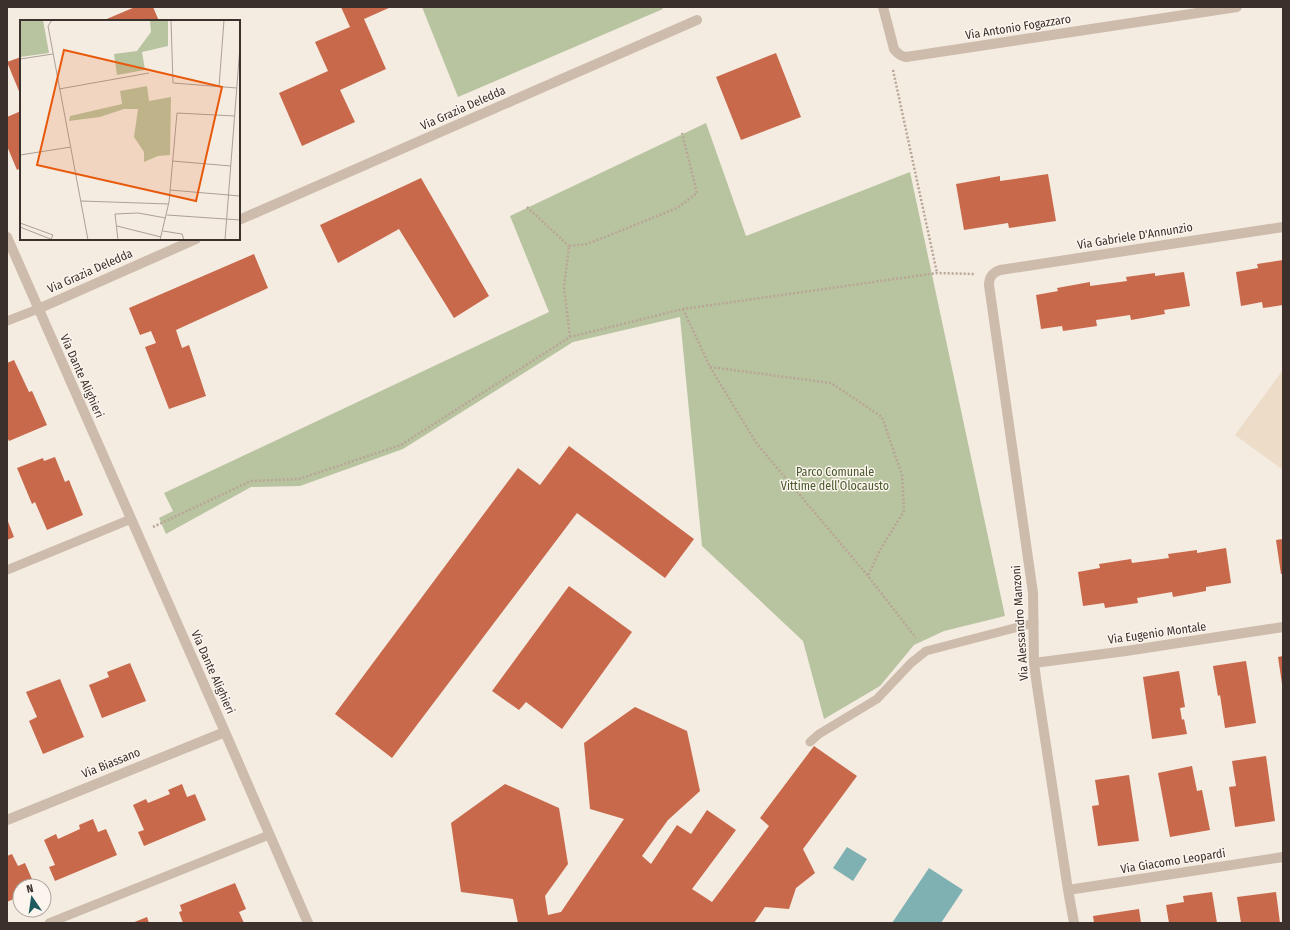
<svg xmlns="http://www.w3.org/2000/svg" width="1290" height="930" font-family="'Fira Sans Condensed',sans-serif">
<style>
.green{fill:#b8c4a0}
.plaza{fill:#ecdcc8}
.water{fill:#7fb0b2}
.building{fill:#c8694b}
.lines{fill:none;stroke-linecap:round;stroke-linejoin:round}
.path{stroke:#b9a596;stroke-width:2.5;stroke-dasharray:2 2;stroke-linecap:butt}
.lane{stroke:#cdbbac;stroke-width:9}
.street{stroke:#cdbbac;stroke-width:10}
.labels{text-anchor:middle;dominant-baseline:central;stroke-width:3;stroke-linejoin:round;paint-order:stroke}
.street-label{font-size:12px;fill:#3b302b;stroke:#fbf5ee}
.park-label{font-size:12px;fill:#4a5a2e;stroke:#fbf5ee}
.inset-road{fill:none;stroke:#aaa098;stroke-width:1}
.view{fill:#e8590c;fill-opacity:0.15;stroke:#e8590c;stroke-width:2}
.inset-edge{fill:none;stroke:#3b302b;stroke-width:2}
</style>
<rect width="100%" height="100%" fill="#f4ebe1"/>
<path class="green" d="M422,7H662L663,9L458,97Z
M706,123L746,236L910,172L1005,616L944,631L914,645L880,686L824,719L803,641L702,546L680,317L573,342L403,449L300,486L251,487L166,534L159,518L173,511L164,493L549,312L510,216Z"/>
<path class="plaza" d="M1283,370V470L1235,435Z"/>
<path class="water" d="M847,847L867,859L853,881L833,868Z
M929,868L963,890L941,923H892Z"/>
<path class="building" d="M135,7H153L159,21H102Z
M341,7H391L364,19L386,69L340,90L355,122L302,146L279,93L328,71L315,42L350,27Z
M776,53L801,117L741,140L716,77Z
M21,57V96L7,62Z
M21,111V168L17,170L7,146V117Z
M1048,174L1056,221L1009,228L1008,223L964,230L956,184L1000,176V181Z
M421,178L489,296L454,318L399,229L338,263L320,225Z
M254,254L268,288L176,330L182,348L189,345L206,396L169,409L145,347L156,343L151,331L140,335L129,308Z
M1283,260V305L1263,308L1262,302L1241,306L1236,272L1258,268L1257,264Z
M1184,272L1190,306L1164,310L1165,314L1131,320L1130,315L1096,320L1097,326L1063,331L1062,326L1041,329L1036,295L1058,291L1057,288L1090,282V286L1127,281L1126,277L1155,273V276Z
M14,360L29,392L32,391L47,425L9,441L7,437V363Z
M569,446L694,539L665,578L577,513L392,758L335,714L518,468L540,485Z
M55,457L65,482L69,480L83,515L47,530L35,502L32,504L17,468L43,458L44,461Z
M7,519L14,537L7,540Z
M1283,539V574H1281L1276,540Z
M1226,548L1231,583L1206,587V591L1173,597L1172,592L1137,598L1138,603L1105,608L1104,603L1083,606L1078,572L1100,568L1099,564L1131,559L1132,563L1169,558L1168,554L1197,550V553Z
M569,586L632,632L562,729L526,702L519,710L492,691Z
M1283,656V684H1282L1278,657Z
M1246,661L1256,723L1225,728L1220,695L1218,696L1213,666Z
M130,663L146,701L102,718L89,685L109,677L107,672Z
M1179,671L1185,707L1180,708L1182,720L1184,719L1187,734L1152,739L1143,677Z
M60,679L84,737L43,754L29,721L37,717L26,692Z
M635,707L687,731L700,791L668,820L642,856L651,864L677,825L691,834L707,810L736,830L692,889L712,902L769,826L760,818L814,746L857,776L803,849L815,873L796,888L789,909L765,907L754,923H518L513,899L461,892L451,823L505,784L559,808L568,864L545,896L548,915L561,912L624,819L590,809L584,743Z
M1266,756L1275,821L1235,827L1229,787L1236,786L1232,761Z
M1192,766L1197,791L1202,790L1210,830L1170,837L1158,773Z
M1129,775L1139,841L1098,846L1092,806L1099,805L1095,780Z
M182,784L187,797L195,794L206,820L144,846L138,832L144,830L133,805L146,799L148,803L170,794L168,790Z
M93,819L98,832L106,829L117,855L55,881L49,867L55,865L44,840L56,834L58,839L80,829L79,825Z
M12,854L18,866L25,863L35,886H20V896L7,902V856Z
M235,883L246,909L239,912L244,923H183L179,912L182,911L180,905Z
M1212,892L1217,923H1169L1166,905L1184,902L1183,896Z
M1276,892L1280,923H1241L1237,897Z
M1139,909L1141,923H1094L1093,916Z
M147,917L149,923H132Z"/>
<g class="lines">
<path class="path" d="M893,70L937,273
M527,207L569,246
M683,309L710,367L757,444L868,576L916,638
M570,337L564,287L569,246L587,244L625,229L677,208L697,193L682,133
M710,367L831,383L882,417L902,475L904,511L880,550L868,576
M153,527L251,481L299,479L401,445L570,337L683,309L937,273L974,274"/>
<path class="lane" d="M7,321L38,309
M7,570L131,519
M810,742L819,734L877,699L911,663L926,651L1034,623
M49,923L269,835"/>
<path class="street" d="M883,7L894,49C897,53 900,56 906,57L1237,7
M239,220L697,20
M7,237L225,732L308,923
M38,309L196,239
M1034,663L1126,651L1283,627
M7,820L225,732
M1068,890L1283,857
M1074,923L1068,890L1037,686L1034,663L1033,593L989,285C989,277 992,273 1000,270L1283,227"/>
</g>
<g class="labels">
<g class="street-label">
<text transform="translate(1018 27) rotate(-9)">Via Antonio Fogazzaro</text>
<text transform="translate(463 108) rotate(-24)">Via Grazia Deledda</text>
<text transform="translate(1135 236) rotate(-9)">Via Gabriele D'Annunzio</text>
<text transform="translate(90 271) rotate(-24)">Via Grazia Deledda</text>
<text transform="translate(82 376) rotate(66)">Via Dante Alighieri</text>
<text transform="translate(1020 623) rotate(-94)">Via Alessandro Manzoni</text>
<text transform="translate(1157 633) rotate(-8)">Via Eugenio Montale</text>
<text transform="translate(213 672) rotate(66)">Via Dante Alighieri</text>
<text transform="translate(111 763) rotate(-22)">Via Biassano</text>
<text transform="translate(1173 861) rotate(-9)">Via Giacomo Leopardi</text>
</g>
<g class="park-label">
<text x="835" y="472">Parco Comunale<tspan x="835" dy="14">Vittime dell’Olocausto</tspan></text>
</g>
</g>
<g transform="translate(20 20)">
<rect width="220" height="220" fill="#f4ebe1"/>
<path d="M0,0H23L29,33L0,37ZM130,0H148V26L122,32L125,50L97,55L94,34L117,31L131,12ZM127,66L129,81L151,77L150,135L138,136L124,142V132L114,117L118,89H104L80,97L49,101L50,96L102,84L100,71Z" fill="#b8c4a0"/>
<path class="inset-road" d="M32,0L28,6L68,220M151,0L153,63L217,68M0,39L33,34M199,67L204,0M39,69L129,53M0,135L51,127M152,141L211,146M150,170L220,176M61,181L149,184M147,195L220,200M0,203L33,215L31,219M97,206L141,217M0,207L33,220M143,211L162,214L164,220M98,220L95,194L118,193L146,198M140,220L149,182L157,93L215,96M205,220L220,26"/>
<path class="view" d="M44,30L202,67L176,181L17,145Z"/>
<rect width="220" height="220" class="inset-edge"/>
</g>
<rect width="1290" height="930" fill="none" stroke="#3b302b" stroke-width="16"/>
<g transform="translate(32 898) rotate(347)"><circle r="19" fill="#fbf5ee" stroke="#aea6a0"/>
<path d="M0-3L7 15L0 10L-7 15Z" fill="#1f5a5e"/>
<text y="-6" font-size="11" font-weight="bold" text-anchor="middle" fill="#3b302b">N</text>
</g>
</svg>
